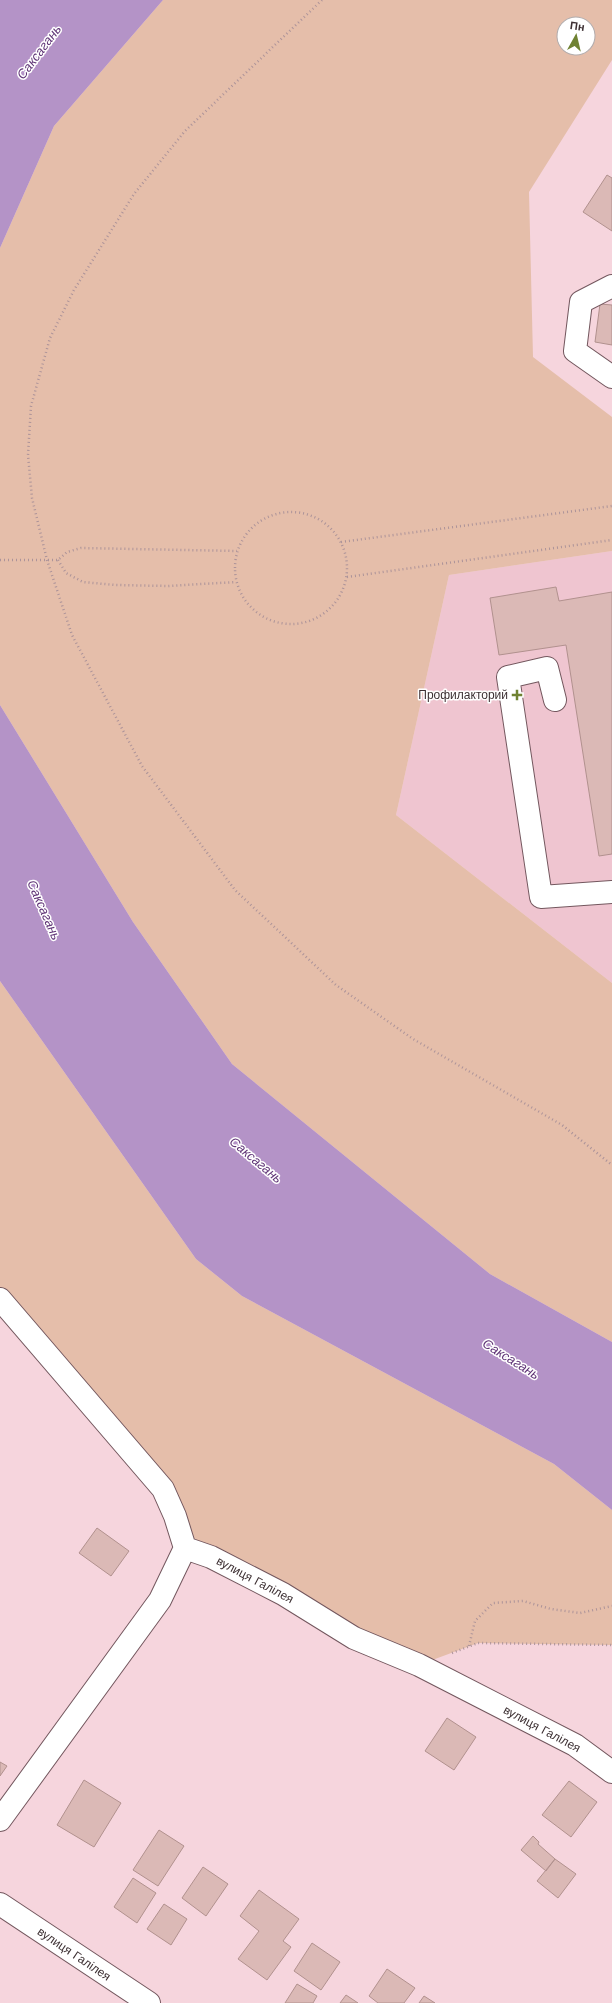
<svg xmlns="http://www.w3.org/2000/svg" width="612" height="2003" font-family="'Work Sans',sans-serif">
<style>
.built{fill:#efc5d0}
.green{fill:#e5beaa;fill-rule:evenodd}
.water{fill:#b493c7}
.building{fill:#dbb9b6;stroke:#b1918e}
.lines{fill:none;stroke-linecap:round;stroke-linejoin:round}
.minor-casing{stroke:#73575e;stroke-width:24}
.path{stroke:#ac9399;stroke-width:2.5;stroke-dasharray:1 3;stroke-linecap:butt}
.minor{stroke:#fff;stroke-width:22}
.poi-dot{fill:#6f8232;stroke:#fff;stroke-width:1.5}
.labels{text-anchor:middle;dominant-baseline:central;stroke-width:3;stroke-linejoin:round;paint-order:stroke}
.poi-label{font-size:12px;fill:#3d3033;stroke:#fff;text-anchor:end}
.street-label{font-size:12px;fill:#3d3033;stroke:#fff}
.water-label{font-size:13px;font-style:italic;fill:#603577;stroke:#fff}
</style>
<rect width="100%" height="100%" fill="#f6d5dd"/>
<path class="built" d="M612,551V983L396,815L449,575Z"/>
<path class="green" d="M163,0H612V60L529,192L533,357L612,417V551L449,575L396,815L612,983V1342L490,1274L232,1064L133,922L0,705V248L54,126ZM564,24H588V48H564Z
M0,981L196,1259L242,1296L554,1464L612,1510V1645L478,1643L419,1665L185,1548L175,1516L0,1299Z"/>
<path class="water" d="M0,0H163L54,126L0,248Z
M0,705L133,922L232,1064L490,1274L612,1342V1510L554,1464L242,1296L196,1259L0,981Z"/>
<path class="building" d="M607,175L612,178V231L583,212Z
M600,304L612,305V345L595,342Z
M556,587L559,601L612,592V854L599,856L566,645L499,655L490,598Z
M97,1528L129,1551L111,1576L79,1553Z
M447,1718L476,1737L454,1770L425,1751Z
M0,1762L7,1766L0,1776Z
M84,1780L121,1803L94,1847L57,1825Z
M569,1781L597,1802L571,1837L542,1815Z
M159,1830L184,1846L158,1886L133,1870Z
M533,1836L539,1842L538,1844L555,1859L546,1871L521,1850Z
M555,1859L576,1874L558,1898L537,1881Z
M203,1867L228,1884L206,1916L182,1898Z
M133,1878L156,1893L137,1923L114,1907Z
M259,1890L299,1919L283,1941L291,1947L267,1980L238,1959L259,1931L240,1916Z
M164,1904L187,1919L171,1945L147,1929Z
M312,1943L340,1962L321,1990L294,1971Z
M387,1969L415,1988L404,2003H378L369,1996Z
M297,1984L317,1996L313,2003H285Z
M346,1995L358,2003H340Z
M424,1996L435,2003H419Z"/>
<g class="lines">
<defs>
<path id="minor" d="M612,286L581,302L575,351L612,377
M555,700L547,668L508,677L541,897L612,892
M0,1299L163,1489L175,1516L185,1548
M185,1548L211,1557L283,1594L354,1638L419,1665L575,1745L612,1772
M0,1820L160,1600L185,1548
M0,1904L149,2003"/>
</defs>
<use href="#minor" class="minor-casing"/>
<path class="path" d="M322,0L185,131L134,194L74,290L50,338L31,406L28,455L32,498L47,560L72,635L142,766L235,890L336,985L413,1039L562,1125L612,1165
M235 568a56 56 0 1 1 112 0a56 56 0 1 1-112 0Z
M341,542L612,506
M0,560H58L67,552L81,548L237,551
M58,560L66,573L83,582L115,585L168,586L236,582
M347,577L612,540
M469,1646L475,1621L493,1603L523,1601L551,1609L580,1613L612,1606
M452,1653L478,1643L612,1645"/>
<use href="#minor" class="minor"/>
</g>
<path class="poi-dot" d="M515 689h4v4h4v4h-4v4h-4v-4h-4v-4h4z"/>
<g class="labels">
<g class="poi-label">
<text x="508" y="695">Профилакторий</text>
</g>
<g class="street-label">
<text transform="translate(255 1580) rotate(28)">вулиця Галілея</text>
<text transform="translate(542 1729) rotate(28)">вулиця Галілея</text>
<text transform="translate(74 1954) rotate(34)">вулиця Галілея</text>
</g>
<g class="water-label">
<text transform="translate(39 52) rotate(-53)">Саксагань</text>
<text transform="translate(44 910) rotate(66)">Саксагань</text>
<text transform="translate(256 1160) rotate(40)">Саксагань</text>
<text transform="translate(511 1359) rotate(32)">Саксагань</text>
</g>
</g>
<g transform="translate(576 36) rotate(8)"><circle r="19" fill="#ffffff" stroke="#b1acad"/>
<path d="M0-3L7 15L0 10L-7 15Z" fill="#6f8232"/>
<text y="-6" font-size="11" font-weight="bold" text-anchor="middle" fill="#3d3033">Пн</text>
</g>
</svg>
